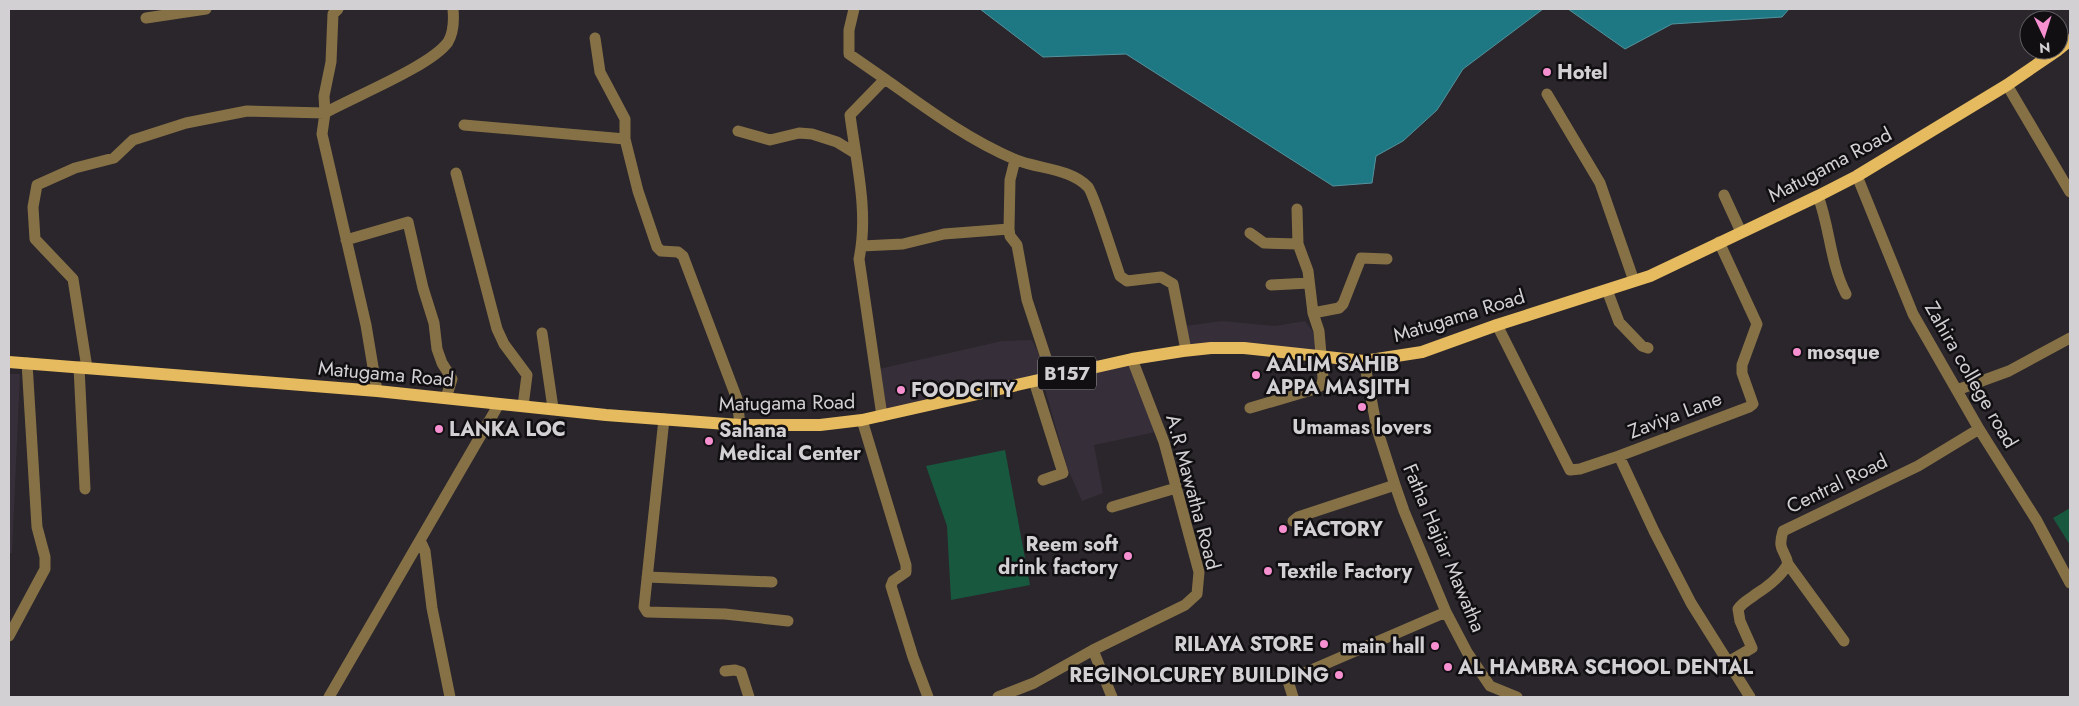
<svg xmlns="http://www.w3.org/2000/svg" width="2079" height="706" font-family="Jost,sans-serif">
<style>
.built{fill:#362e39}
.green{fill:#18583e}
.water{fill:#1e7884;stroke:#54929c}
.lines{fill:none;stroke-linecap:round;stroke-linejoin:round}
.minor{stroke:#867147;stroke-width:11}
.major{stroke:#e6ba5e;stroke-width:12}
.poi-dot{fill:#f690d0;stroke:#110f12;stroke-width:2}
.labels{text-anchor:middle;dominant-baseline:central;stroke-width:5;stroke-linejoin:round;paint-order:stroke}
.shield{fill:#110f12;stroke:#99969a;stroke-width:1}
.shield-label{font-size:19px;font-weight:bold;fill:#d3d0d4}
.poi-label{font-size:20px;font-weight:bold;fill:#d3d0d4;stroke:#110f12;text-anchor:start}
.street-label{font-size:20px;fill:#d3d0d4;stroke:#110f12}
</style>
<rect width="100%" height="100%" fill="#2a262b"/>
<path class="built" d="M1222,321L1275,326L1305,321L1314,333L1319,354L1189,348L1185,326Z
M1032,340L1048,372L886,412L879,369L1002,341Z
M1131,362L1156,432L1094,445L1103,493L1082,501L1067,467L1045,389Z
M9,374H20L12,553H9Z"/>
<path class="green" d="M1005,450L1030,585L951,600L947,526L926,466Z
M2070,508V545L2053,518Z"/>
<path class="water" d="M980,9H1543L1463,69L1437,110L1403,141L1376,156L1372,183L1333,186L1126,54L1043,57Z
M1568,9H1789L1782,17L1672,24L1625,49Z"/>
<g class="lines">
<path class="minor" d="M854,9L849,30V54L885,79
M146,18L206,9
M595,38L600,72L625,119V139L638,191L657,247L661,251L678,252L683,256L737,399L740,425
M2007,85L2070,192
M1547,94L1600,183L1634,281
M464,125L625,139
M738,131L770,140L799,133L812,134L837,142L855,153
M456,173L497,329L504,344L527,375L523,406
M1857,176L1913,314L1979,429L2037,521L2070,583
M1724,195L1741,232
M1818,196C1830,228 1830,263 1846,294
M1297,209L1298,244
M1009,229L1010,180L1015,160
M346,240L408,222L423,288L434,323L437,349L442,363L452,379L446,398
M1719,242L1757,324L1742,365V373L1753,404L1749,407L1619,456L1654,531L1691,603L1750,697
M862,246L903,244L944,234L1009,229L1010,236L1017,245L1027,300L1052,376
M1271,285L1309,283
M1607,290L1619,322L1642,346L1648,348
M1313,313L1339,308L1343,304L1361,258L1387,259
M1497,325L1570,470L1580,469L1619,456
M542,333L553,408
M1364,361L1377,429L1395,485L1404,511L1446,612L1467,652L1490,686L1517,697
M79,367L85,489
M87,368L73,279L35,239L33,207L37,185L75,168L114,158L133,140L186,123L247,111L325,113L324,96L331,62L333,14L338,9
M1034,381L1063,473L1043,480
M1957,390L2009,371L2070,338
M377,391L366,325L322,134L325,113C353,97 431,66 448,42C454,32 454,20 453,9
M1250,408L1315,389L1322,385L1323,378L1319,331L1313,313L1308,271L1298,244L1264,243L1250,233
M882,416L859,259C869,212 856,162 850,115L885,79C926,108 967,139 1014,159C1037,169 1070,168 1088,187C1094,194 1115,262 1120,276L1127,281L1161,277L1173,284L1186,350
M664,419L644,607L647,612L725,614L788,621
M862,420L906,565V572L893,581L891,586L913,657L928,697
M1112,507L1176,488
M1293,521L1298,517L1395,485
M420,540L425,551L432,608L450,697
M1788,564L1844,641
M647,577L772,582
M9,636L45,569V557L37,527L27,363
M1093,650L1112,697
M1728,662L1752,648L1740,621L1738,609C1744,601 1749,600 1756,594C1769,586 1780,577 1788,564C1785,549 1777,551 1783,531L1918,466L1979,429
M725,671L735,670L741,672L749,697
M329,697L499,404
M998,697L1034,683L1093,650L1185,605L1197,594L1199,572L1164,442L1132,359
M1293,697L1288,681L1295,677L1446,612"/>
<path class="major" d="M2059,49L2070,40
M9,362L377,391L606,415L740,425H820L862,420L1132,359L1183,351L1211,348H1244L1364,361L1422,352L1497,325L1650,276L1818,196L1857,176L2007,85L2058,50"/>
</g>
<g class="poi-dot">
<circle cx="1547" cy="72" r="5"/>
<circle cx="1797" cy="352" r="5"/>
<circle cx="1256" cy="375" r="5"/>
<circle cx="901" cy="390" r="5"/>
<circle cx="1362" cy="407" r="5"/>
<circle cx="439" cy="429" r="5"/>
<circle cx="709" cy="441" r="5"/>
<circle cx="1283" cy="529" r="5"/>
<circle cx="1128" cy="556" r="5"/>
<circle cx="1268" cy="571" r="5"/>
<circle cx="1324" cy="644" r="5"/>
<circle cx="1435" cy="646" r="5"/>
<circle cx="1448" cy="667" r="5"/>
<circle cx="1339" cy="675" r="5"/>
</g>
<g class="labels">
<rect class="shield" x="1038" y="356.5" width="58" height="33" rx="4"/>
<g class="shield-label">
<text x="1067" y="373">B157</text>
</g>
<g class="poi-label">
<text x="1557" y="72">Hotel</text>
<text x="1807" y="352">mosque</text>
<text x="1266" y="364">AALIM SAHIB<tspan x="1266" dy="23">APPA MASJITH</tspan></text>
<text x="911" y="390">FOODCITY</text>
<text x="1362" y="427" text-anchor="middle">Umamas lovers</text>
<text x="449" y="429">LANKA LOC</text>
<text x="719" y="430">Sahana<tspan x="719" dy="23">Medical Center</tspan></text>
<text x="1293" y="529">FACTORY</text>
<text x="1118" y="544" text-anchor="end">Reem soft<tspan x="1118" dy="23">drink factory</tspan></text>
<text x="1278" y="571">Textile Factory</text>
<text x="1314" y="644" text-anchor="end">RILAYA STORE</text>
<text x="1425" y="646" text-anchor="end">main hall</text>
<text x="1458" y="667">AL HAMBRA SCHOOL DENTAL</text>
<text x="1329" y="675" text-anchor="end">REGINOLCUREY BUILDING</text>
</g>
<g class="street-label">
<text transform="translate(1830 165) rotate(-28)">Matugama Road</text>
<text transform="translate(1459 316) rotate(-17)">Matugama Road</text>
<text transform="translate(386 374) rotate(5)">Matugama Road</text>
<text transform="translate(1971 375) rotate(60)">Zahira college road</text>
<text transform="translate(787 403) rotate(-1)">Matugama Road</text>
<text transform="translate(1675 415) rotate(-21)">Zaviya Lane</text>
<text transform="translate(1837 484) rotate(-26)">Central Road</text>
<text transform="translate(1193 492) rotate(75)">A.R Mawatha Road</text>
<text transform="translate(1444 548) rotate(67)">Fatha Hajiar Mawatha</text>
</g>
</g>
<rect width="2079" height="706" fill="none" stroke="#d3d0d4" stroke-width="20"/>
<g transform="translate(2044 35) rotate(176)"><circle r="24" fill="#110f12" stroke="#5f5c60"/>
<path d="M0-4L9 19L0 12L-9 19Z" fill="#f690d0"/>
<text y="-8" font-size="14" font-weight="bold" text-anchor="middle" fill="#d3d0d4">N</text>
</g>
</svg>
